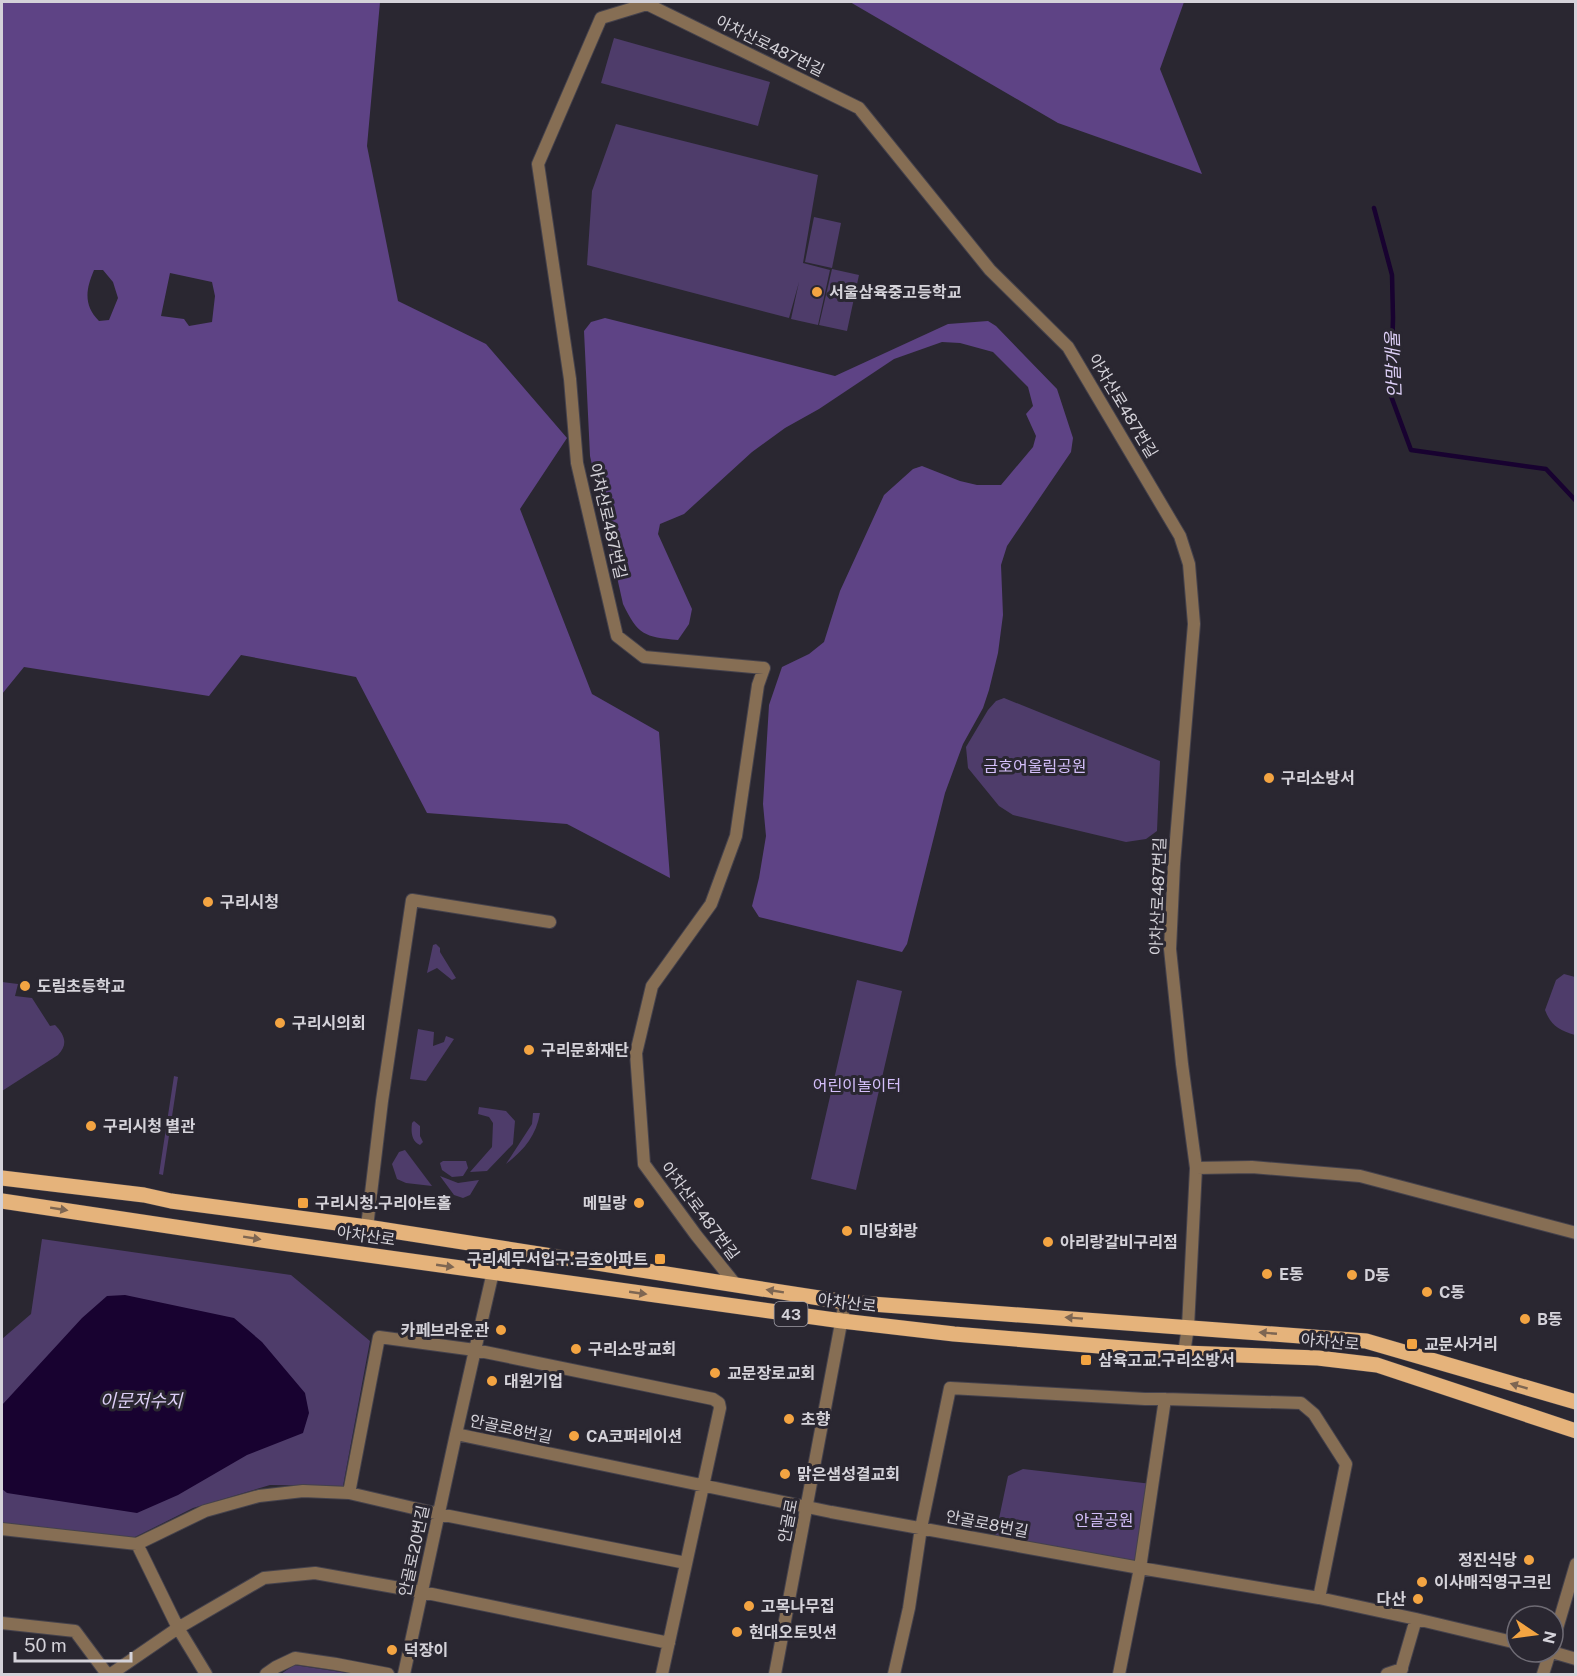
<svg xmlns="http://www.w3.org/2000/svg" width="1577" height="1676" font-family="'Public Sans','Noto Sans KR',sans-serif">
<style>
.green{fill:#4e3c6a}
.forest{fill:#5e4385;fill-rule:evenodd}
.water{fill:#180230}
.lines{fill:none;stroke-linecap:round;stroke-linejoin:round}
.stream{stroke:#180230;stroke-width:4.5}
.minor-casing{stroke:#45424c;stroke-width:14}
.tertiary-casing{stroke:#45424c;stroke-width:14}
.primary-casing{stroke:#45424c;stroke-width:16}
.minor{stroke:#866e54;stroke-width:12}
.tertiary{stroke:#866e54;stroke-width:12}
.primary{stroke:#e5b37b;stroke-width:15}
.oneway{fill:#7e6652}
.poi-dot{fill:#f3a442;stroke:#2a2731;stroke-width:2}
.labels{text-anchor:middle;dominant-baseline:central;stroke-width:6;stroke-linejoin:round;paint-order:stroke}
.shield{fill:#2a2731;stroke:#a19fa7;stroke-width:1.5}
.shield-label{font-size:15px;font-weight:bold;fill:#d4d2d9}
.street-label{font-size:16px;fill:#d4d2d9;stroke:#2a2731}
.poi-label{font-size:16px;font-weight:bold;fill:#d4d2d9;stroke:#2a2731;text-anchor:start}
.park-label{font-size:16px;fill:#d4bffa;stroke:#2a2731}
.water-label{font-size:18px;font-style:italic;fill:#ddcff7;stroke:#2a2731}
</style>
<rect width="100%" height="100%" fill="#2a2731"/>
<path class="green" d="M614,38L770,82L758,126L601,83Z
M616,124L818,175L803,263L830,270L818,325L791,319L799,282L789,318L587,265L592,191Z
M814,217L841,223L832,268L805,262Z
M832,269L859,275L847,331L819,325Z
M1004,698L1160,761L1157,831L1146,839L1126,842L1013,815L999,806L968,768L966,747L988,710L996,701Z
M436,944L440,948V952L456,978L452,980L437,968L427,973L433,945Z
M1564,974L1575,977V1035C1559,1030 1551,1026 1545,1010L1556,980Z
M857,980L902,991L856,1190L811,1179Z
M2,982L18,984L15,996L32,998L50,1026L55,1025C64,1034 69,1044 58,1055L2,1091Z
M418,1029L434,1032L433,1046L444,1042L446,1036L454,1039L426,1081L410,1079Z
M174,1076L178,1077L163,1175L159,1174Z
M479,1107L506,1111L515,1121L513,1144L487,1171L470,1172L492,1147L493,1123L489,1117L478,1114Z
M533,1113H540C536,1136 524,1150 506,1164L532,1124Z
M414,1121L420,1126V1136L423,1142L420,1145C411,1141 411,1131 412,1123Z
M405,1150L432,1186L406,1183L397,1179L392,1164L399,1152Z
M443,1161H466L468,1168L463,1176L452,1177L442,1170L440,1163Z
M440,1176L458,1183L479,1180L470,1195L463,1198L454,1195Z
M42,1239L291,1275L370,1341L343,1486L270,1485L193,1508L133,1538L2,1523V1339L31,1314Z
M1023,1469L1152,1484L1140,1568L994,1542L1008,1476Z
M294,1665L354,1674H281Z"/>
<path class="forest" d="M2,2H380L367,146L398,301L486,344L567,438L520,509L592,694L659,732L670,878L567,824L427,813L356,677L241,655L209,696L24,667L2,694ZM94,270H103L113,282L118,298L109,320L99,321C83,305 86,289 94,270ZM170,273L212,282L215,296L212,322L189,326L184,319L161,316Z
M850,2H1184L1160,69L1202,174L1058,123Z
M605,318L835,376L948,324L988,321L996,326L1057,389L1073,438L1071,452L1007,546L1001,565L1003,615L998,653L989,690L983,708L963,744L945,793L907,944L902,952L759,917L752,906L759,878L766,836L763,804L769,705L782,667L809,654L824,642L840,591L884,495L913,469L922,466L960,481L977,485H1001L1033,447L1036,436L1026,414L1033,406L1028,387L993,352L960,343L942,342L894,359L819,409L785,428L752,452L684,514L660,524L658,534L692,609L689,624L678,640C644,637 638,635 623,604L590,456L584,331L591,322Z"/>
<path class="water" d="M125,1295L234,1318L262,1342L305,1393L309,1413L303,1433L247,1455L178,1495L137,1513L7,1493L2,1489V1405L82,1318L107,1296Z"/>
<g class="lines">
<path class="stream" d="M1374,208L1392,275L1393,318L1391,396L1411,450L1546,469L1576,501"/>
<defs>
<path id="minor" d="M1196,1168L1252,1167L1360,1176L1576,1233
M367,1227L382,1101L412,900L550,922
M493,1272L475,1350L713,1399L719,1403L720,1408L662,1674
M736,1285L696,1235L644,1164L636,1053L652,986L711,904L736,836L758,685L764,668L644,657L617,636L577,463L570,379L538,164L601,18L647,4L859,108L990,270L1068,347L1180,536L1189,564L1194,624L1174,864L1170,949L1182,1064L1196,1168L1188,1327L1184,1353
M349,1493L439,1514L686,1563
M2,1529L137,1544L205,1511L259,1496L303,1491L349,1493L379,1337L475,1350L456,1434L831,1512L1140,1568L1119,1674
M137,1544L178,1628L206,1674
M1319,1598L1416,1619L1517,1643
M2,1623L75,1631L107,1674
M1553,1642L1576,1564
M1552,1652L1576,1659
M111,1674L178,1628L264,1578L315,1573L422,1592L669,1643
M266,1674L276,1667L295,1658L336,1664L388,1674
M404,1674L456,1434
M894,1674L909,1608L921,1528L950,1388L1145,1399H1165L1301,1403L1314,1414L1346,1464L1319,1598L1140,1568L1165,1399
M1387,1674L1402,1669
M1400,1674L1416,1619
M1543,1674L1550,1652"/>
<path id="tertiary" d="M775,1674L845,1302"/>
<path id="primary" d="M2,1178L144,1195L171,1201L367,1227L845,1302L1366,1341L1576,1402
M2,1201L282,1243L842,1321L954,1334L1184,1353L1318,1358L1377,1365L1576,1431"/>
</defs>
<use href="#minor" class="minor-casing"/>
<use href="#tertiary" class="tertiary-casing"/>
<use href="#primary" class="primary-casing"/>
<use href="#minor" class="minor"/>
<use href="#tertiary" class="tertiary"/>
<use href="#primary" class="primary"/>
</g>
<defs><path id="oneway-solid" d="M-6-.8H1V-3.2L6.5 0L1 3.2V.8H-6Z" transform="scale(1.5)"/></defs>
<g class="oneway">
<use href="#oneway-solid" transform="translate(59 1209) rotate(9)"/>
<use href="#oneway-solid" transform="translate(252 1238) rotate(9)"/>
<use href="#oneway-solid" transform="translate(445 1266) rotate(8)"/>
<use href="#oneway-solid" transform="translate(775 1291) rotate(-171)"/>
<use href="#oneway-solid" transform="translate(638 1293) rotate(8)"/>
<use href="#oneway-solid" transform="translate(1074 1318) rotate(-176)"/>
<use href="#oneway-solid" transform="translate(1268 1333) rotate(-175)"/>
<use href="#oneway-solid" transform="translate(1519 1386) rotate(-164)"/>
</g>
<g class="poi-dot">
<circle cx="817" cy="292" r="6"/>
<circle cx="1269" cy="778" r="6"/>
<circle cx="208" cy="902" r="6"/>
<circle cx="25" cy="986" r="6"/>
<circle cx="280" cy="1023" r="6"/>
<circle cx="529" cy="1050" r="6"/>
<circle cx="91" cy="1126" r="6"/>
<rect x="297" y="1197" width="12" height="12" rx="3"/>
<circle cx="639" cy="1203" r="6"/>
<circle cx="847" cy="1231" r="6"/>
<circle cx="1048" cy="1242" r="6"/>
<rect x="654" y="1253" width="12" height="12" rx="3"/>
<circle cx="1267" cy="1274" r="6"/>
<circle cx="1352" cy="1275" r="6"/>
<circle cx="1427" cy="1292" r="6"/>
<circle cx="1525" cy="1319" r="6"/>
<circle cx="501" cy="1330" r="6"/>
<rect x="1406" y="1338" width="12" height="12" rx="3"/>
<circle cx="576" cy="1349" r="6"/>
<rect x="1080" y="1354" width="12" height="12" rx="3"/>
<circle cx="715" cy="1373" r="6"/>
<circle cx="492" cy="1381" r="6"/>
<circle cx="789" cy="1419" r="6"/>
<circle cx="574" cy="1436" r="6"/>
<circle cx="785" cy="1474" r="6"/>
<circle cx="1529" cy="1560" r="6"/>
<circle cx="1422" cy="1582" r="6"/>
<circle cx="1418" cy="1599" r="6"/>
<circle cx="749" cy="1606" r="6"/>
<circle cx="737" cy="1632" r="6"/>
<circle cx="392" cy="1650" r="6"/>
</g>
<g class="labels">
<rect class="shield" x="774.5" y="1302" width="33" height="24" rx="4.5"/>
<g class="shield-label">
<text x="791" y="1314">43</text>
</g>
<g class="street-label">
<text transform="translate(770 46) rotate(26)">아차산로487번길</text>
<text transform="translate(1123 406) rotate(59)">아차산로487번길</text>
<text transform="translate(608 521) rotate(77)">아차산로487번길</text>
<text transform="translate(1158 896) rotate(-88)">아차산로487번길</text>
<text transform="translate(700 1211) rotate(53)">아차산로487번길</text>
<text transform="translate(366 1236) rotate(8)">아차산로</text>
<text transform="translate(847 1303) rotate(7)">아차산로</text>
<text transform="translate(1330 1342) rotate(5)">아차산로</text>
<text transform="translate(511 1429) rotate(12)">안골로8번길</text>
<text transform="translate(788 1521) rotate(-79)">안골로</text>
<text transform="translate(987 1524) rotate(11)">안골로8번길</text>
<text transform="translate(414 1551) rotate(-78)">안골로20번길</text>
</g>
<g class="poi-label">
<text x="829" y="292">서울삼육중고등학교</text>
<text x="1281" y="778">구리소방서</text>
<text x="220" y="902">구리시청</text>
<text x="37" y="986">도림초등학교</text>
<text x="292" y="1023">구리시의회</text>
<text x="541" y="1050">구리문화재단</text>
<text x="103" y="1126">구리시청 별관</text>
<text x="315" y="1203">구리시청.구리아트홀</text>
<text x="627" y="1203" text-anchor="end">메밀랑</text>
<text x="859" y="1231">미당화랑</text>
<text x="1060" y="1242">아리랑갈비구리점</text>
<text x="648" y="1259" text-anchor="end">구리세무서입구.금호아파트</text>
<text x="1279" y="1274">E동</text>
<text x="1364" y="1275">D동</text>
<text x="1439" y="1292">C동</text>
<text x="1537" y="1319">B동</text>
<text x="489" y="1330" text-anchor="end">카페브라운관</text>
<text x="1424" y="1344">교문사거리</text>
<text x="588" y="1349">구리소망교회</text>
<text x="1098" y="1360">삼육고교.구리소방서</text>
<text x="727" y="1373">교문장로교회</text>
<text x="504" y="1381">대원기업</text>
<text x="801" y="1419">초향</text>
<text x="586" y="1436">CA코퍼레이션</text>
<text x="797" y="1474">맑은샘성결교회</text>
<text x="1517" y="1560" text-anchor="end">정진식당</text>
<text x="1434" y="1582">이사매직영구크린</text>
<text x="1406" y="1599" text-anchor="end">다산</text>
<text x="761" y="1606">고목나무집</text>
<text x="749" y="1632">현대오토밋션</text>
<text x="404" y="1650">덕장이</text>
</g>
<g class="park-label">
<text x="1035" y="766">금호어울림공원</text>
<text x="857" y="1085">어린이놀이터</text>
<text x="1104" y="1520">안골공원</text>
</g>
<g class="water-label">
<text transform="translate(1393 365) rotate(-92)">안말개울</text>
<text x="141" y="1400">이문저수지</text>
</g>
</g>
<rect width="1577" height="1676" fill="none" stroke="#d4d2d9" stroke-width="6"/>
<g transform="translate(1535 1634) rotate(103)"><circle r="28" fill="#2a2731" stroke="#6e6b74" stroke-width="1.5"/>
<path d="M0-4.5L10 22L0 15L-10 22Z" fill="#f3a442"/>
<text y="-9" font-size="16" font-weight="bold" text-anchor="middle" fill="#d4d2d9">N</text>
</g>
<path d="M15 1652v9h116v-9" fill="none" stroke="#d4d2d9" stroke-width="3"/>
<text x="24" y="1652" font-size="18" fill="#d4d2d9" stroke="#2a2731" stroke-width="4.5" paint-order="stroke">50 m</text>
</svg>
